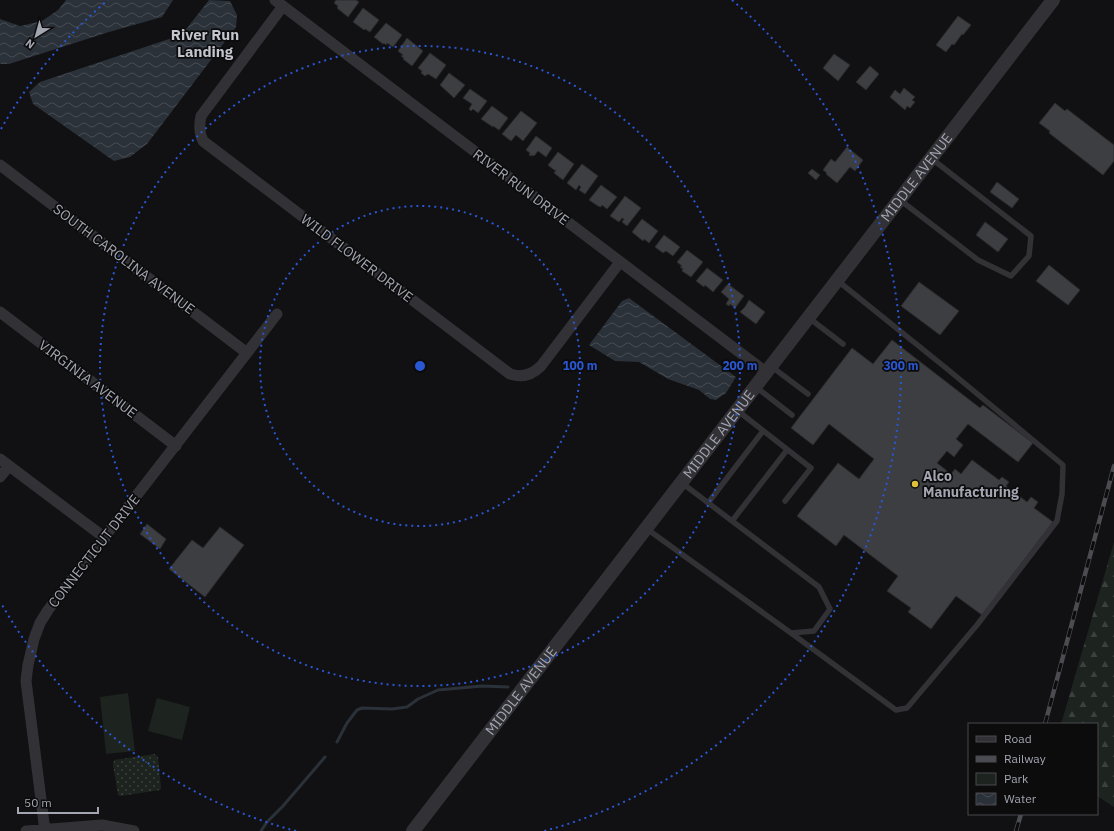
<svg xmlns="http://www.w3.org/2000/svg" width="1114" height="831" font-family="'IBM Plex Sans',sans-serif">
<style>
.green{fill:#1d241f}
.forest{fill:url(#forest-firs)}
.park{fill:url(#park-dots)}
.water{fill:url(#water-waves)}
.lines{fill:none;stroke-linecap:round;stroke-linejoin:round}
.stream{stroke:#2b3139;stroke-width:3}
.building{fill:#3d3e42;stroke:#2b2b2d}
.service{stroke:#323236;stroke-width:5.5}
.minor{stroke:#323236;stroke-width:11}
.tertiary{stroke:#323236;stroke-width:14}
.rail-casing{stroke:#4b4c51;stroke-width:4.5}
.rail{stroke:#0c0c0d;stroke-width:3;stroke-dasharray:9;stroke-linecap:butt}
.ring{fill:none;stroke:#2a57d4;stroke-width:2;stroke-dasharray:2 4}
.poi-dot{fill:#dec03c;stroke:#0c0c0d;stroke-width:1.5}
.labels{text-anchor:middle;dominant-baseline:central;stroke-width:3.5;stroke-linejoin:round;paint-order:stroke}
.street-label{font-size:14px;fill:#a3a5b1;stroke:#0c0c0d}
.poi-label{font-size:14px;font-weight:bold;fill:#a3a5b1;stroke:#0c0c0d;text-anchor:start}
.neighbourhood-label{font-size:15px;font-weight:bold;fill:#c4c5ce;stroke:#0c0c0d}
.centre{fill:#2a57d4;stroke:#0c0c0d;stroke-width:2}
.ring-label{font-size:12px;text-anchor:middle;font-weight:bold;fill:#2a57d4;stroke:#0c0c0d;stroke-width:3.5;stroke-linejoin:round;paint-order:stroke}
</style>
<defs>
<pattern id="forest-firs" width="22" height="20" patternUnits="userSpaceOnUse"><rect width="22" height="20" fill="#1d241f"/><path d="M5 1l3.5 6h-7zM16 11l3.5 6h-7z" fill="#3b413d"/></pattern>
<pattern id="park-dots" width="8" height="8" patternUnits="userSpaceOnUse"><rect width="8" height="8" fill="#1d241f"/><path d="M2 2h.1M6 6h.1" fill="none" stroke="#3b413d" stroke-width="1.8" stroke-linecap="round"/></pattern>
<pattern id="water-waves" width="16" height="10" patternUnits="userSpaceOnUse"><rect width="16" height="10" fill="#2b3139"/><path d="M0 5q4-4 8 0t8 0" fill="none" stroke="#474c53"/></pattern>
</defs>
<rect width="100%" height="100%" fill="#111012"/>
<path class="green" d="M128,693L135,751L106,754L100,697Z
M157,698L190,707L182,740L148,731Z"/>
<path class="forest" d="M1114,542V807L1097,796V724H1061Z"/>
<path class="park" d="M155,754L158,757L161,788L160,790L121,796L118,795L113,765L114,760Z"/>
<path class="water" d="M66,0H173L162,17L109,32L9,64H0V19L20,26L42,21L58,10Z
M209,0L230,1L237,15L236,27L147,144L130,157L114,161L33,104L29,92L40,82L175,37L187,28Z
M629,298L736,377L726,393L716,400L710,399L699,390L668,379L639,362L615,361L589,345L622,301Z"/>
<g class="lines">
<path class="stream" d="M337,742L347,723L357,710L362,708L392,709L407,707L418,699L438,690L482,686L508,687
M261,831L267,822L283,806L325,757"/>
</g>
<path class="building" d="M336,0H356L359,2L348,17L337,8L338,6L334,3Z
M363,8L379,20L370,32L365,29L364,30L353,22Z
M958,16L971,25L963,35L962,34L954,45L952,44L946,52L936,45Z
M386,23L402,35L393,47L387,43L386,45L384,43L383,44L374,37Z
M407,38L423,51L412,66L403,59L404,58L401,56L403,55L398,51Z
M430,53L446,65L436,79L428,74L425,76L421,73L422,71L418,68Z
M834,54L850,65L838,81L823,68Z
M870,66L879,74L866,90L856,82Z
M449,73L465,85L454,98L440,85Z
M904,88L915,97L912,100L915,102L910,108L907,106L905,110L890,97L895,90L900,94Z
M470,89L487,101L478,113L473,109L471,111L469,109L472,104L463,98Z
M1055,103L1065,111L1067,109L1114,145V161L1103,175L1049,133L1050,131L1039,123Z
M492,106L508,118L499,130L493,126V127L481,119Z
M521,111L537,123L523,141L516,135L511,141L502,134Z
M536,136L552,148L546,157L538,151L534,156L533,155L531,156L529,155L530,153L526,150Z
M847,147L863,160L855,171L850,167L837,183L826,174L827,173L823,170L831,159L835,162Z
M558,152L574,164L563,180L554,173L556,170H554L548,165Z
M582,164L598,176L585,194L579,190L581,187L579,185L576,190L567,183Z
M812,169L820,175L816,180L808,173Z
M997,182L1019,199L1012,208L990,192Z
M601,185L617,197L607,209L602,205L601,207L598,206L589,200Z
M625,196L641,208L627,226L622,222L624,219L622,218L619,222L610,216Z
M642,219L658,231L649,243L644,239L643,241L632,232Z
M985,222L1008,239L998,252L976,235Z
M664,235L680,247L673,256L666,251L663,253L655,247Z
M687,250L703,262L691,277L682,271L683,269L680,267L682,266L677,262Z
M1049,265L1080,290L1068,305L1036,281Z
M707,268L723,280L713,292L705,285L704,287L696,281Z
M919,282L959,311L940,335L901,306Z
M728,284L744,296L735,308L730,304L729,306L726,304L729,299L721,292Z
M749,300L765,312L756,324L740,312L745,307Z
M892,340L980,408L983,405L1033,443L1018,462L968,424L956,439L963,445L954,457L947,451L937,463L951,474L955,469L961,474L972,460L999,480L1002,477L1009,482L1006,486L1027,502L1031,497L1038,502L1034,508L1053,522L982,615L956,596L931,629L908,612L911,608L887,591L898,576L844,535L836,546L797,516L838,463L859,479L874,459L829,424L813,445L791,428L852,348L873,364Z
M147,524L166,539L160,549L140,534Z
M220,527L244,545L205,597L169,569L192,540L203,548Z"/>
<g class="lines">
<path class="service" d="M900,200L978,260L1011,276L1029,256L1031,236L932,159
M809,318L843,344
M772,367L808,394
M756,387L792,415
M738,411L811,468L785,501
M708,503L763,431
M732,521L787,450
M647,529L791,633L814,631L830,609L819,587L682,483
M791,633L896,710L907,708L977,625L1057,521L1062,494L1063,465L946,368L838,281"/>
<path class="minor" d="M275,0L767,373
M283,6L201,116C199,125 199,133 203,141L510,374C522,378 532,375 541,366L620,262
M0,165L247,353
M0,312L176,446
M0,459L105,538
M0,477L9,466
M26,831L102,825L134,831
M45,831L26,681L28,665L34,639L40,623L48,610L277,314"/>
<path class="tertiary" id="s1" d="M413,831L1053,0"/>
<defs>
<path id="rail" d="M1045,724L1114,466
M1016,831L1021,814"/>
</defs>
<use href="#rail" class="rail-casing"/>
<use href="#rail" class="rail"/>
</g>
<g class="ring">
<circle cx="420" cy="366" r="160"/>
<circle cx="420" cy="366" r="320"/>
<path d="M296 831A481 481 0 0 1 1 603M1 129A481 481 0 0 1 108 0M732 0A481 481 0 0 1 544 831"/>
</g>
<circle class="poi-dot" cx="915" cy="484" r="4"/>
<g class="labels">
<g class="street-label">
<text stroke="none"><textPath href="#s1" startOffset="825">MIDDLE AVENUE</textPath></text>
<text transform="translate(521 187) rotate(37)">RIVER RUN DRIVE</text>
<text transform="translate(357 258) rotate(37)">WILD FLOWER DRIVE</text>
<text transform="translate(124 259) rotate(37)">SOUTH CAROLINA AVENUE</text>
<text transform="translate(88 379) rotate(37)">VIRGINIA AVENUE</text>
<text stroke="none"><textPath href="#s1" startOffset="501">MIDDLE AVENUE</textPath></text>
<text transform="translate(94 551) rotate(-52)">CONNECTICUT DRIVE</text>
<text stroke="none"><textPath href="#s1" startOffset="177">MIDDLE AVENUE</textPath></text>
</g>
<g class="poi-label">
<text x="923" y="476">Alco<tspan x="923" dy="16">Manufacturing</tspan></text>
</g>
<g class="neighbourhood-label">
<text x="205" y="34">River Run<tspan x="205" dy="17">Landing</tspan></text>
</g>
</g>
<circle cx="420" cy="366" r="6" class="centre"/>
<g class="ring-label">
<text x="580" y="370">100 m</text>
<text x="740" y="370">200 m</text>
<text x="901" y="370">300 m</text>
</g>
<rect x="968" y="723" width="130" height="92" fill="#0c0c0d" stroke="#48494f"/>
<rect x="976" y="736" width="20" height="6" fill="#323236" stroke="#48494f"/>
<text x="1004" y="743" font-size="12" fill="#a3a5b1">Road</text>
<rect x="976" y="756" width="20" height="6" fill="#4b4c51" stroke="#48494f"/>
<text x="1004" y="763" font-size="12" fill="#a3a5b1">Railway</text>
<rect x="976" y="773" width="20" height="12" fill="#1d241f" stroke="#48494f"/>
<text x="1004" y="783" font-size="12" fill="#a3a5b1">Park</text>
<rect x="976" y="793" width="20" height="12" fill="url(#water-waves)" stroke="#48494f"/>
<text x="1004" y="803" font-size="12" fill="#a3a5b1">Water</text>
<g transform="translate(36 36) rotate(217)" stroke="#0c0c0d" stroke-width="3" paint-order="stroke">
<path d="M0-3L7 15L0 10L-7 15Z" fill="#a3a5b1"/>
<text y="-6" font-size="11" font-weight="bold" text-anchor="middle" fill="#a3a5b1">N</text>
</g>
<path d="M18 807v6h80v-6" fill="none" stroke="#a3a5b1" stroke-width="2"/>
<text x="24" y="807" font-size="12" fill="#a3a5b1" stroke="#0c0c0d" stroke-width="3" paint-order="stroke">50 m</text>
</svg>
